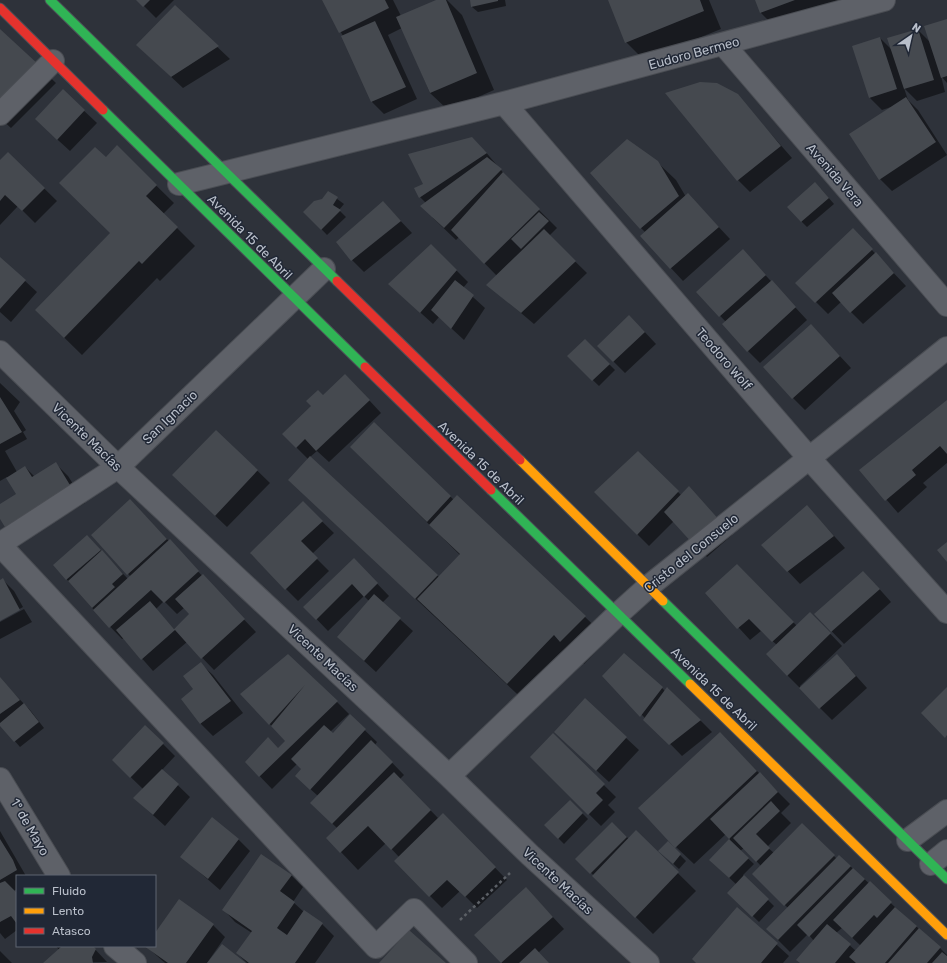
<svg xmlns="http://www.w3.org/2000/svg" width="947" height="963" font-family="Rubik,sans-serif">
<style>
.shadow{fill:#0007;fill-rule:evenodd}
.building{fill:#45494f}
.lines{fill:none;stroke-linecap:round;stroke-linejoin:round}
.street-casing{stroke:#4a4d53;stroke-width:24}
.fast-casing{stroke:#4c4f57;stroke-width:11}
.slow-casing{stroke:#4c4f57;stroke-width:11}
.jam-casing{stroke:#4c4f57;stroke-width:11}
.path{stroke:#5c6066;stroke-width:2.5;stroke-dasharray:3 3;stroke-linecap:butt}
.street{stroke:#5e6168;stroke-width:22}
.fast{stroke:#30b455;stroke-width:9}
.slow{stroke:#ff9f0a;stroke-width:9}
.jam{stroke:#e5322d;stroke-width:9}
.labels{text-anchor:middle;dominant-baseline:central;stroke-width:3;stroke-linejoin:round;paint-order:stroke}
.street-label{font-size:13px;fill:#b9bfca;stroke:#212836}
</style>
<rect width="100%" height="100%" fill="#2e323a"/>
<path class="shadow" d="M138,0H174L156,18Z
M323,0H393L401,16L439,0H447L462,15L494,90L448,110L430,93L402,28L388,35L417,99L384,114L372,102L343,36Z
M471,0H505L506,6L478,12L472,7Z
M609,0H709L721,29L644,60L626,42Z
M756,0H838L839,3L773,25L761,13Z
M175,7L230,59L183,88L137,45Z
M947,20V83L941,76L945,92L917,101L904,88L908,100L918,110L947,155L892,191L880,179L850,135L891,107L882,110L870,98L880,38L892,50L918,30L931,43Z
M0,30L56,83L11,128L0,118Z
M63,91L97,123L70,151L48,131Z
M666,93L737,95L792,158L750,192L738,180Z
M117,147L174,203L163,214L195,246L160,281L157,278L82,355L36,310L111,233L106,159Z
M484,150L512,183L557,228L549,236L587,273L534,324L488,285L497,276L459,237L456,240L433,218L426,203L420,197Z
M8,153L57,201L35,223L18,206L0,225V161Z
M657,162L676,180L686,197L700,207L730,239L683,281L642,237L646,233L641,228Z
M821,189L834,204L807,227L801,221Z
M329,193L344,204L339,210L346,217L327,235L305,212L323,200Z
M395,215L412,233L364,272L352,260Z
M853,230L906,286L863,324L841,302L828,314L797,283Z
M431,245L468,282L463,288L485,308L464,340L439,317L433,324L389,284Z
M0,258L37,292L11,322L0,312Z
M754,263L807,320L760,363L748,351L726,322L697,292Z
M811,325L851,368L805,410L793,398Z
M641,328L656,344L625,373L613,361Z
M585,340L615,370L599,386L568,356Z
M0,383L20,402L14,411L26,430L23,432L27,439L5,451L17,472L25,467L35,477L56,464L68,476L85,503L20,543L0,517V505L18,494L7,477L0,481Z
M357,387L381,413L329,462L317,451L310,457L439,577L460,555L363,459L374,423L454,500L585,617L608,639L584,664L577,657L530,706L307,497L308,459L296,447L323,396Z
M947,401V463L923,483L927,487L898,513L861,470Z
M216,431L270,483L227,527L185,487Z
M638,452L681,495L689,488L732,535L707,557L674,521L649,546L595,492Z
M303,503L334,533L312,554L329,571L298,601L251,554Z
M807,506L845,548L800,584L763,545Z
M142,513L256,632L214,670L187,642L153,671L124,638L122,639L94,610L54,565L93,542L128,579L131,577L92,535ZM164,601L177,614L184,608L191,614L174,629L156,609Z
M737,565L797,626L822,625L842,646L800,686L801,688L849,668L867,688L832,720L787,675L777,645L761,631L750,640L707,593Z
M366,572L389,596L382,603L413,631L376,672L338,637L369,601L364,596L328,631L305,607Z
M2,579L14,591L23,607L0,620V581Z
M875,584L891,602L844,644L815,614Z
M24,609L32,622L0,639V622Z
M201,664L213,675L243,713L213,736L201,724L182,699L195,689Z
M604,676L662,688L665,691L668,688L712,732L682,756Z
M312,677L349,714L330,732L333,735L350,716L377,742L375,745L404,775L400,779L438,818L443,814L507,880L477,908L460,891L442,908L395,861L399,857L386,843L358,870L341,852L337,828L311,803L318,796L308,787L302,769L297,764L272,789L246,762L279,749L286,741L241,694Z
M0,679L30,710L44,728L20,747L0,724Z
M585,700L639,750L609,782L555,732Z
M553,735L616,797L608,805L615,812L601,826L531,757Z
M163,744L175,756L162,770L190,797L165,826L134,798L143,789L113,760Z
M737,751L790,804L781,813L791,823L767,847L774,853L802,825L837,859L839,856L940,948L947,955V963H801L814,941L808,934L790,952L767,929L788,908L753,874L761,866L744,848L740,851L754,864L743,875L774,906L759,922L729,893L737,885L710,860L730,839L726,834L694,864L676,847ZM842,928L861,946L856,951L836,933Z
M570,801L588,819L564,844L545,825Z
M612,823L629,839L636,832L696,891L653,934L577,859Z
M0,831L26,876H17V889L14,891L17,894V930L5,939L0,933Z
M238,839L250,851L220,890L182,857Z
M668,843L686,861L679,869L666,857Z
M291,875L303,887L293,902L304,912L322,924L334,936L315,963H247L237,953L252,933L235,922L224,910Z
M538,901L564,929L538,953L548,963H502L476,935Z
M737,909L789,956L783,963H697Z
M213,925L225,937L207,963H165L147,947L155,946V935Z
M56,946H92L107,962L45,963L59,950Z
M0,951L12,963H0Z"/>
<path class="building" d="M136,0H150L143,7Z
M322,0H385L389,8L339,33Z
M436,0H446L477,73L430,93L396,17Z
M470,0H498V1L471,7Z
M608,0H700L704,11L625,43Z
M755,0H795L760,13Z
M175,5L219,46L171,77L136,45Z
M947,19V76L941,78L924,26Z
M375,21L406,87L371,102L341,36Z
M0,29L39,65L0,104Z
M918,29L934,80L904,89L887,38Z
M880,37L897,89L869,98L852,46Z
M700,82L717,83L738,94L781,146L737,181L665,93Z
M63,89L85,110L57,140L35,119Z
M906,97L936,142L879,180L849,134Z
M472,137L487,153L419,198L414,188L423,184L408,154Z
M627,139L658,161L679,196L640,229L590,173Z
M117,145L157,185L146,196L178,227L142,264L139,261L64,338L35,310L110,233L59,183L95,147L106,157Z
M8,152L45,188L22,211L5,195L0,201V160Z
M487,157L502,169L444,228L420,206Z
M503,172L540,209L484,264L451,230Z
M815,182L829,198L801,222L787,207Z
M328,191L338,197L333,205L341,210L321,230L303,212L314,201L322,199Z
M688,193L719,227L670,269L640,236Z
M383,201L401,221L351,261L336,242Z
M539,212L549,221L521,249L511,239Z
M853,228L873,249L815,303L795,283Z
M544,229L576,261L521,313L486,285Z
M431,244L457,270L420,313L388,284Z
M743,249L766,275L719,317L696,292Z
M876,252L894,273L850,313L832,293Z
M0,257L26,280L0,309Z
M455,280L474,295L451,329L431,310Z
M772,280L796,307L747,352L722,324Z
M629,315L645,332L613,362L597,346Z
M811,324L840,356L792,399L763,367Z
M585,339L610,364L592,381L567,356Z
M345,374L370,400L316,451L305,439L296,448L282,434L311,406L306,401L318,390L323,395Z
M0,397L22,432L0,444Z
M947,400V454L940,446L912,470L916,475L885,501L859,470Z
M374,422L451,496L427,522L350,447Z
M216,430L258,470L215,516L172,475Z
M638,451L679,491L637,535L594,492Z
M310,456L438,575L415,599L288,480Z
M56,462L73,490L8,532L0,519V504L16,494L6,478L25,466L32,477Z
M689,486L721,522L694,545L664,512Z
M457,495L586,616L560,642L554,635L507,684L417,599L460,554L429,525Z
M130,499L167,539L127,575L91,535Z
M303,501L323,521L301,541L318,558L285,590L250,553Z
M807,505L834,536L787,572L761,545Z
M87,535L101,550L66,580L53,565Z
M170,539L199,571L164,603L151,590L109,628L93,610Z
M947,542V562L937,550Z
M102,550L123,574L112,584L115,587L92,608L68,581Z
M354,558L378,583L364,597L352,584L316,620L303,607Z
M737,564L794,622L772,642L749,619L737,629L705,593Z
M863,571L880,589L831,632L814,614Z
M203,574L245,619L201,659L175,630L141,660L116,630L150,601L174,629L189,614L175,599Z
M3,578L20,610L0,621V580Z
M374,594L401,618L364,661L337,637Z
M810,612L831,633L787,676L766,654Z
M624,653L663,687L640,717L602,676Z
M288,654L338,701L259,777L245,762L268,737L278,748L285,741L271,726L305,685L269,725L240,694Z
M837,654L856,676L819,709L799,688Z
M201,662L231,701L200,724L181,699L193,689L183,676Z
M0,677L20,700L0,714Z
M667,687L701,720L669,745L643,720Z
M947,687V735L945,738L921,713Z
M585,698L627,737L596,771L554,732Z
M24,703L39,722L14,742L0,726V723Z
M350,714L366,729L310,790L295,776L301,769L291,759L324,725L333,733Z
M145,725L164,743L130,778L112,760Z
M720,732L757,771L675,848L638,808Z
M553,733L605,784L596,793L603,800L588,815L530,757Z
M371,740L393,762L332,824L310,803Z
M162,769L179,784L153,815L133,798Z
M394,772L431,810L391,850L368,826L340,853L326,838Z
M760,772L778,792L729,839L710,819Z
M570,800L583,813L558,839L544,825Z
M771,801L780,811L756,834L770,848L756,862L733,838Z
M443,813L496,867L465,897L447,880L429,897L394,861Z
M212,817L239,839L208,879L180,857Z
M612,822L627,837L590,874L575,859Z
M802,823L835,855L784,906L752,874Z
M636,830L679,872L635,918L592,876Z
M0,839L13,860L17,870L0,880Z
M729,839L749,858L729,878L709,860Z
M668,841L681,854L673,864L658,851Z
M261,854L292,875L280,891L295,902L277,928L287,935L304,910L323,923L295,963H249L236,953L252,931L222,910Z
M839,855L851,866L778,940L766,929Z
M853,868L865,879L809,937L797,925Z
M744,875L769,899L752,917L727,893Z
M5,881L17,893V924L11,916L0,922V883Z
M870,881L892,902L877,918L874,915L852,938L833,920Z
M526,887L553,917L501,963L474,935Z
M179,899L214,924L186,963H168L144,946H155V933Z
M737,907L778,943L761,963H696L692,959Z
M895,907L917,926L885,963H856L849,957Z
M827,924L851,944L835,963H800L796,960Z
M919,928L941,947L927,963H888Z
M409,930L446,963H379Z
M222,944L246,963H207Z
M62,946H93L96,949L92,957L93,963H43Z
M535,948L549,963H519Z
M942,952L947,956V963H932Z"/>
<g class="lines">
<defs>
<path id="street" d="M724,45L947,305
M504,103L809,458L947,612
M0,114L53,61
M179,184L504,103L884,0
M0,352L118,467L449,776L530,855L648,963
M0,544L118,467L324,269
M0,545L376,947L414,910L466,963
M449,776L618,614L649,586L947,348
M0,779L59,876
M908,840L947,811
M931,864L947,851
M115,946L135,963"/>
<path id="fast" d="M50,0L337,281
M103,110L365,367
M491,490L690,684
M663,601L947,879"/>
<path id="slow" d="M520,460L663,601
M690,684L947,935"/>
<path id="jam" d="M0,8L103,110
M337,281L520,460
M365,367L491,490"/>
</defs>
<use href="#street" class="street-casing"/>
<use href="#fast" class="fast-casing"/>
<use href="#slow" class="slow-casing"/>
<use href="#jam" class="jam-casing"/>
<path class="path" d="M460,920L510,873"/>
<use href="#street" class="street"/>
<use href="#fast" class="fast"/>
<use href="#slow" class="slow"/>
<use href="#jam" class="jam"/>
</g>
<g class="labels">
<g class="street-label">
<text transform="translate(694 53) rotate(-15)">Eudoro Bermeo</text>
<text transform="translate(835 175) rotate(49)">Avenida Vera</text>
<text transform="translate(250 237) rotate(45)">Avenida 15 de Abril</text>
<text transform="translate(724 359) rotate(49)">Teodoro Wolf</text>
<text transform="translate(170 417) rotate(-44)">San Ignacio</text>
<text transform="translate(87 437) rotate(44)">Vicente Macías</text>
<text transform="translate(481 463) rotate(44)">Avenida 15 de Abril</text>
<text transform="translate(691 553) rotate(-39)">Cristo del Consuelo</text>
<text transform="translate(323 658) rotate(43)">Vicente Macías</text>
<text transform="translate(714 689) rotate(44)">Avenida 15 de Abril</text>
<text transform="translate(30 827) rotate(60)">1º de Mayo</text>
<text transform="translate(558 881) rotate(43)">Vicente Macías</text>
</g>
</g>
<rect x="16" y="875" width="140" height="72" fill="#212836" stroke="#5e6471"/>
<rect x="24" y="888" width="20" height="6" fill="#30b455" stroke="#5e6471"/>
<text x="52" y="895" font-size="12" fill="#b9bfca">Fluido</text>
<rect x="24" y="908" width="20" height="6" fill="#ff9f0a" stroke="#5e6471"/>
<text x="52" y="915" font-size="12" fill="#b9bfca">Lento</text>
<rect x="24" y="928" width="20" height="6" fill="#e5322d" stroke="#5e6471"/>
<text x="52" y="935" font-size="12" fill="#b9bfca">Atasco</text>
<g transform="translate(911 36) rotate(34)" stroke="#212836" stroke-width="3" paint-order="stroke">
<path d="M0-3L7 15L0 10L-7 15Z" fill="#b9bfca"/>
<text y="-6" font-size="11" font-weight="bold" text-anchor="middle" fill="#b9bfca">N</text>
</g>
</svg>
